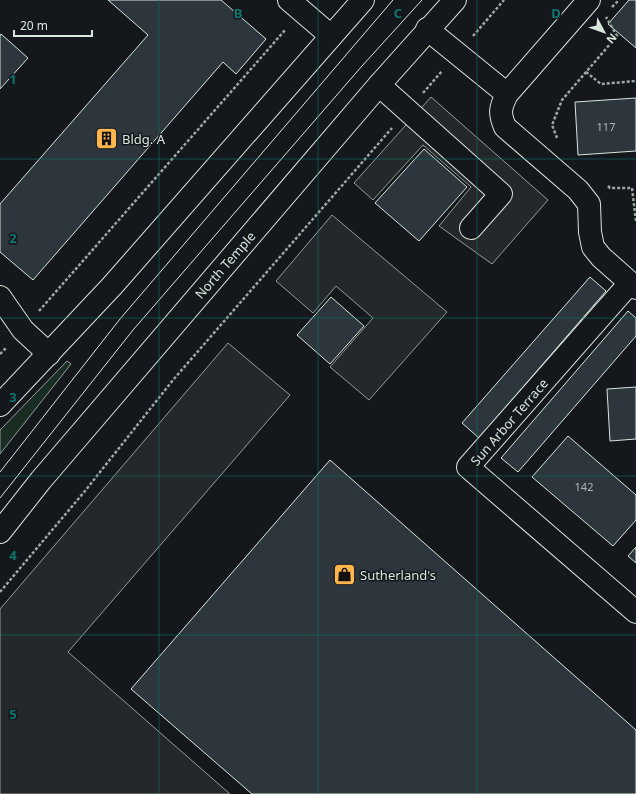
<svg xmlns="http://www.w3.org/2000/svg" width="636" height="794" font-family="'Noto Sans',sans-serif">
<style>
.green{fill:#1a2d24;stroke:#939e99}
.parking{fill:#24282b;stroke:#939e99}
.building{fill:#2c363c;stroke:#d8e6dc}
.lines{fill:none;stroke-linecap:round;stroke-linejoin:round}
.minor-casing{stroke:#d8e6dc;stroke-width:24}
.major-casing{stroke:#d8e6dc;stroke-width:24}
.path{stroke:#9da8a2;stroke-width:2.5;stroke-dasharray:3 2;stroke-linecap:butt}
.minor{stroke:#14181c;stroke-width:22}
.major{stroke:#14181c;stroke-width:22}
.tram{stroke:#d8e6dc;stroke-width:1}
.grid{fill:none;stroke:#0f766e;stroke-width:1;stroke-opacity:0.55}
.labels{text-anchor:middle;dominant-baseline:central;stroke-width:3;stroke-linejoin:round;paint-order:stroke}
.number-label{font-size:11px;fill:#adbab4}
.poi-label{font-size:13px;fill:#d8e6dc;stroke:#14181c;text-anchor:start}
.street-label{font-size:13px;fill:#d8e6dc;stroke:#14181c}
.grid-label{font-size:13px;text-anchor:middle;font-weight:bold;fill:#0f766e;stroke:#14181c;stroke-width:3;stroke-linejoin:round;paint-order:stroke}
</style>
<rect width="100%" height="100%" fill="#14181c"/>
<path class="green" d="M67,361L71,364L0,454V430Z"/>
<path class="parking" d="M431,97L548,200L492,264L439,226L471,187L423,145L373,200L354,183Z
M332,215L447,312L369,400L330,367L373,318L336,286L313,313L276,281Z
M228,343L290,395L68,652L230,794H0V609Z"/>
<path class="building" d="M108,0H221L266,39L236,74L223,62L33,280L0,252V204L148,35Z
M629,0H636V48L608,24Z
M1,34L28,58L0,89V36Z
M636,98V151L578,155L575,102Z
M424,149L467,187L419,241L375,203Z
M590,277L606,291L479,438L462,423Z
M331,297L364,326L330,364L297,335Z
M628,311L636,318V336L518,472L501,458Z
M636,387V439L610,441L607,389Z
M568,436L636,495V520L613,546L532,477Z
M330,460L636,730V794H252L131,689Z
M636,547V563L628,556Z"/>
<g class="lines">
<defs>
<path id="minor" d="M289,0L331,36
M427,29L507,94C500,108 499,113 505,127L578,190L589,204L590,232L593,247L601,257L636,288
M379,85L501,194L471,228
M507,94L589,0
M630,283L468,467L636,612
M0,297L23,330L49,354"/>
<path id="major" d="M0,405L112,286L363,0
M0,532L41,480L379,85L455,0"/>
</defs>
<use href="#minor" class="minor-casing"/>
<use href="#major" class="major-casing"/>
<path class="path" d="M612,7L619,0
M473,36L504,0
M586,72L601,84L636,81
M423,93L442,71
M557,138L552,125L562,100L617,36L606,17
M608,186L610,188H632L636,221
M39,311L286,29
M0,354L6,348
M0,592L85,491L173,380L392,128"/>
<use href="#minor" class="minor"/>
<use href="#major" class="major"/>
<path class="tram" d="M0,472L120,319L393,0
M0,498L133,330L362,66L422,0"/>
</g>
<path class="grid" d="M159,0V794M318,0V794M477,0V794M0,159H636M0,318H636M0,476H636M0,635H636"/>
<defs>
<symbol id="building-square" viewBox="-11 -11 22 22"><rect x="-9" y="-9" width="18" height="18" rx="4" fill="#ffb74d" stroke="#14181c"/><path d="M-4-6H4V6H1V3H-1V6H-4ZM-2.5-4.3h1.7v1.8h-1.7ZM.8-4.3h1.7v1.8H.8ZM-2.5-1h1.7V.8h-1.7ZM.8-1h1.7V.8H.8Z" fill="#111"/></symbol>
<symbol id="shop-square" viewBox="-11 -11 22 22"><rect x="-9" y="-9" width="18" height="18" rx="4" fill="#ffb74d" stroke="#14181c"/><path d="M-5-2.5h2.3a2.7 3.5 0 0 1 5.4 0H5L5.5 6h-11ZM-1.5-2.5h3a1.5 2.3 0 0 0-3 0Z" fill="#111"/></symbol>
</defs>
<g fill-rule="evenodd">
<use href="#building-square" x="94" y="126" width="25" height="25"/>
<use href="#shop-square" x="332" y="562" width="25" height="25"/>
</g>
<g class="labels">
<g class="number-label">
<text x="606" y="126">117</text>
<text x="584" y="486">142</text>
</g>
<g class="poi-label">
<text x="122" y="139">Bldg. A</text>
<text x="360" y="575">Sutherland's</text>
</g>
<g class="street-label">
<text transform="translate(225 265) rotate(-49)">North Temple</text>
<text transform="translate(509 422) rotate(-49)">Sun Arbor Terrace</text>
</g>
</g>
<g class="grid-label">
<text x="238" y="18">B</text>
<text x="398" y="18">C</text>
<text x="556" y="18">D</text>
<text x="13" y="84">1</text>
<text x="13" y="243">2</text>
<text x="13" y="402">3</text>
<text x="13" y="560">4</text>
<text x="13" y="719">5</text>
</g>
<g transform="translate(604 32) rotate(131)" stroke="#14181c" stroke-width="3" paint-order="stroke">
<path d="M0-3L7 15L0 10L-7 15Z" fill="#d8e6dc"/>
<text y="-6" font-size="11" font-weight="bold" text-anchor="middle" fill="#d8e6dc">N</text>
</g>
<path d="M14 30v6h78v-6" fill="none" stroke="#d8e6dc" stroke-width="2"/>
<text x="20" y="30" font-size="12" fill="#d8e6dc" stroke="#14181c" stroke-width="3" paint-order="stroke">20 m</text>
</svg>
